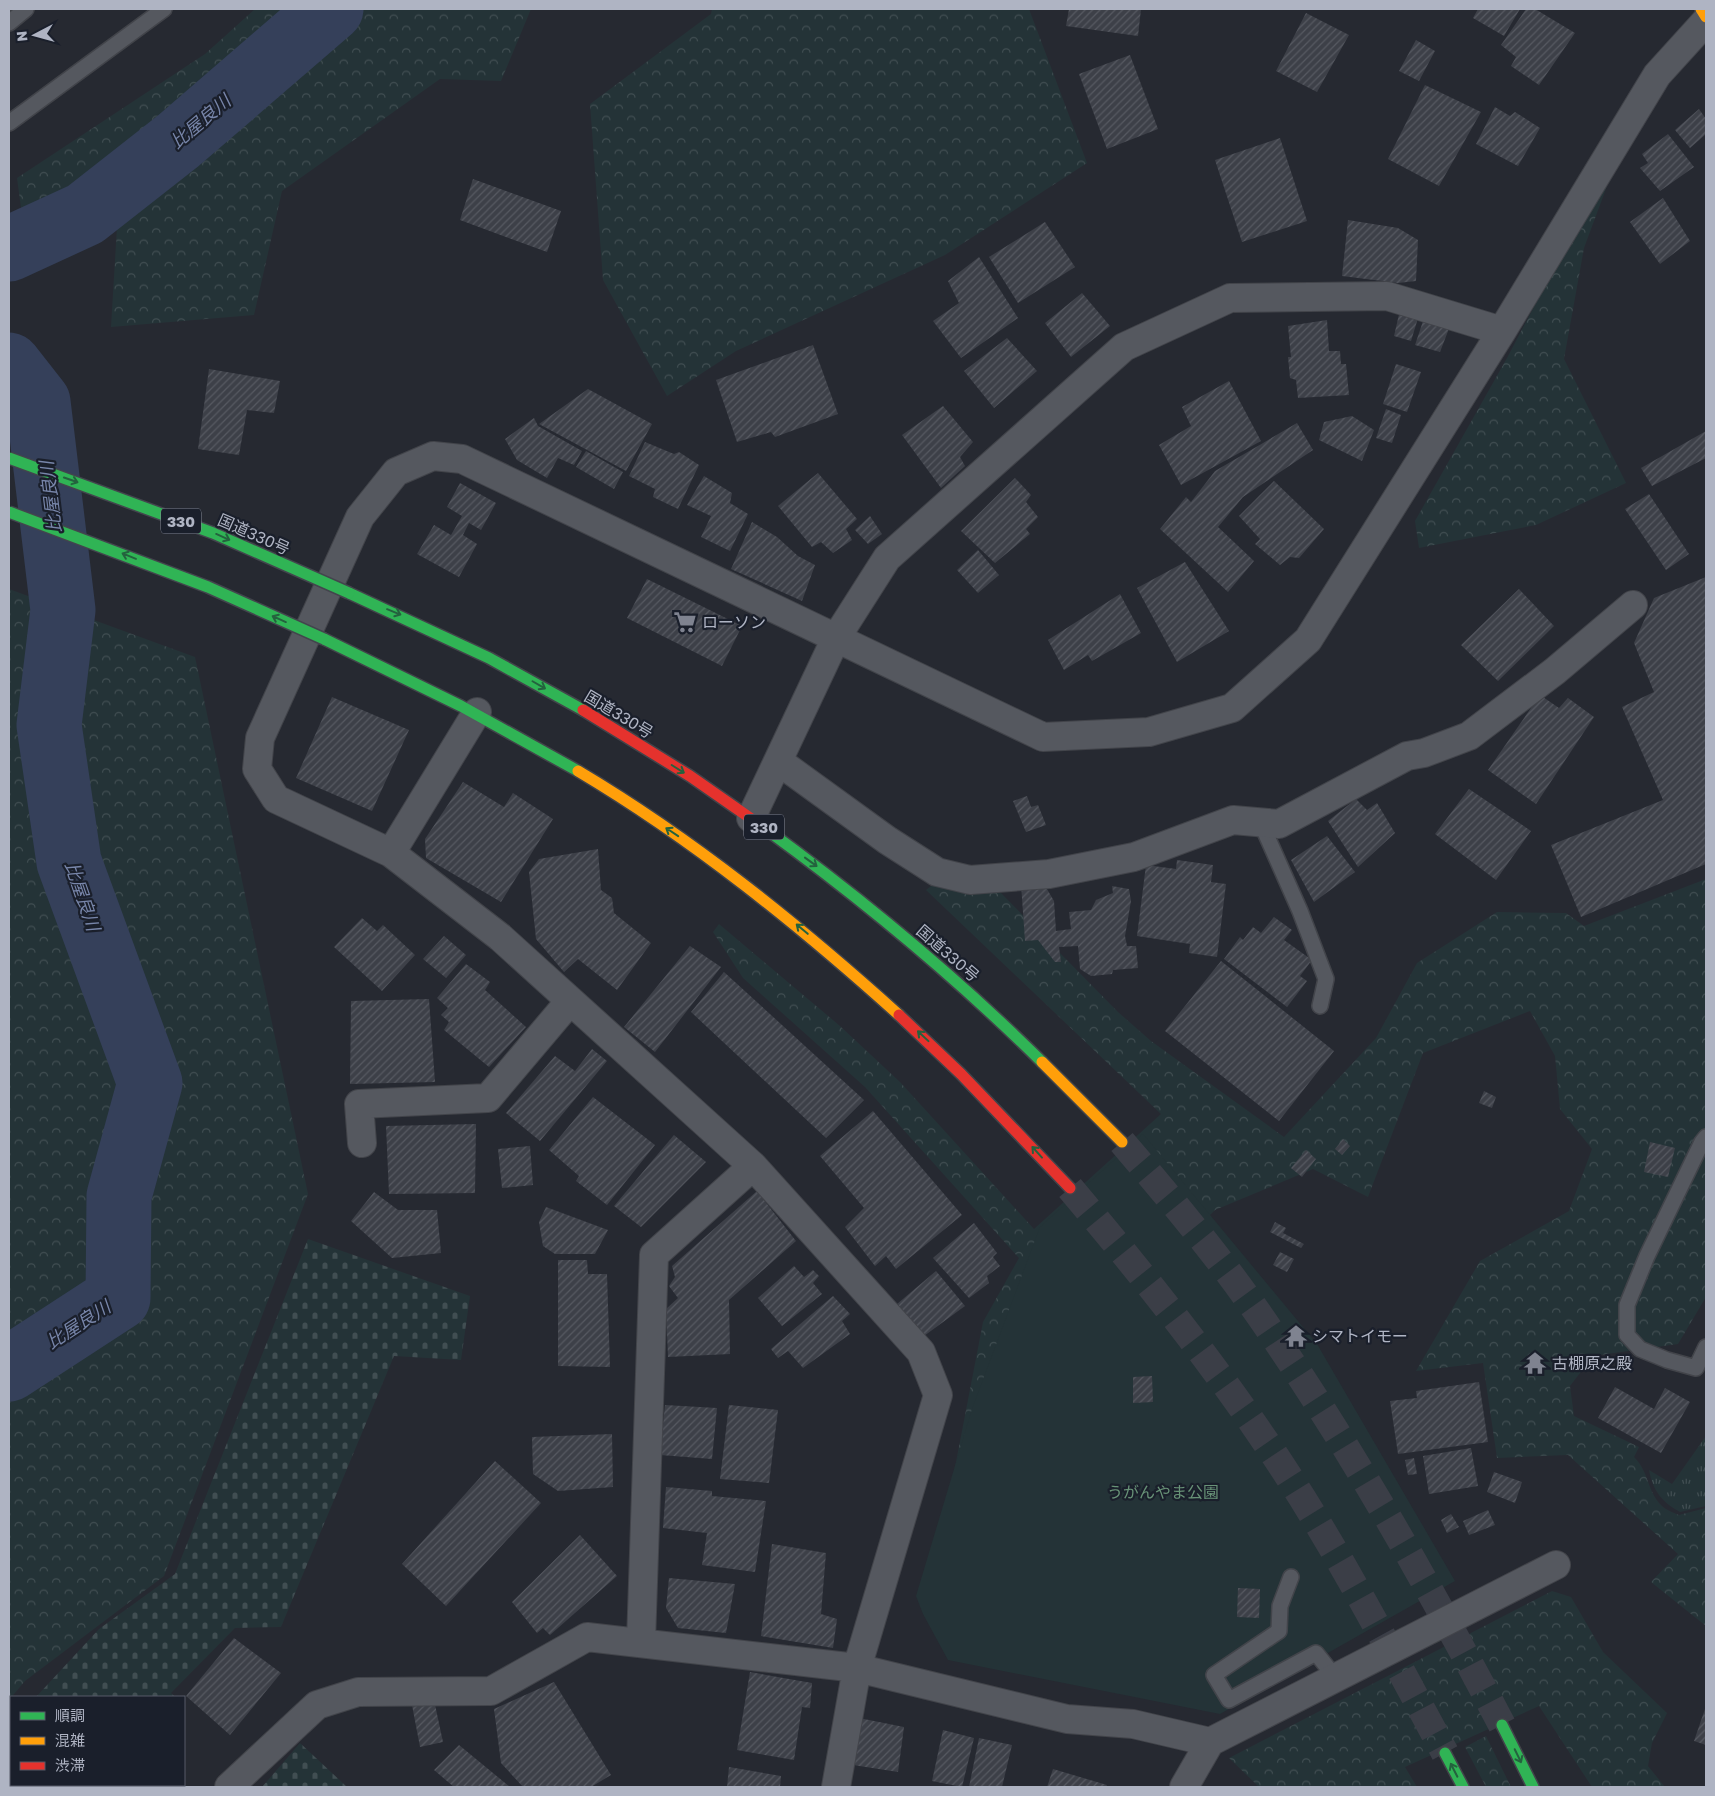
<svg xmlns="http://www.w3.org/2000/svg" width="1715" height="1796" font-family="'Golos Text','Noto Sans JP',sans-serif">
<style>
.grass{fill:url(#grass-tufts)}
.forest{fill:url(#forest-crowns)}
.cemetery{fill:url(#cemetery-stones)}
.green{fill:#243337}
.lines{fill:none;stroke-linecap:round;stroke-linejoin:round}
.river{stroke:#35405a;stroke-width:65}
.building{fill:url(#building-hatch)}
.highway-tunnel{stroke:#3b3e47;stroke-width:28;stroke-dasharray:28 14;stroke-linecap:butt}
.lane-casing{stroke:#42444a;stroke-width:18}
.street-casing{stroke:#42444a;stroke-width:30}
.fast-casing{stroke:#42444a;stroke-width:14}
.slow-casing{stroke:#42444a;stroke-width:14}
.jam-casing{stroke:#42444a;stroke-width:14}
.lane{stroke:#55585f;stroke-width:15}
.street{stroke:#55585f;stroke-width:28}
.fast{stroke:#30b455;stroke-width:11}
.slow{stroke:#ff9f0a;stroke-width:11}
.jam{stroke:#e5322d;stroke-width:11}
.fast-bridge-casing{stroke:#43454d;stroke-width:14;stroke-linecap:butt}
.fast-bridge{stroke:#30b455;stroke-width:11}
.oneway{stroke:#24623e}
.labels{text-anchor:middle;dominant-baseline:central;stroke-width:4.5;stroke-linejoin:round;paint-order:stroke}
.shield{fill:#1a1f2b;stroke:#828795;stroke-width:1}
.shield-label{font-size:15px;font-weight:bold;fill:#afb4c3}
.street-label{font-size:16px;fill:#afb4c3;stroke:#1a1f2b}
.poi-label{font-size:16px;fill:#afb4c3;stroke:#1a1f2b;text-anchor:start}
.park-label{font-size:16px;fill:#689277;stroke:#1a1f2b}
.water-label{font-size:18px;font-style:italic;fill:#7886aa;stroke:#1a1f2b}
</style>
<defs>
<pattern id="grass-tufts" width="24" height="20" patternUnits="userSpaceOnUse" patternTransform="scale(1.25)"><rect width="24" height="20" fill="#243337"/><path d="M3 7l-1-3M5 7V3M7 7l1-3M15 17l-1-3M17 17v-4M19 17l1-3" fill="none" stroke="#414e52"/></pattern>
<pattern id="forest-crowns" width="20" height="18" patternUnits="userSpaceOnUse" patternTransform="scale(1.25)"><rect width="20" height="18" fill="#243337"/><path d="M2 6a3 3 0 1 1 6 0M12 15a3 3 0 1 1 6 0" fill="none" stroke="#414e52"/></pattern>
<pattern id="cemetery-stones" width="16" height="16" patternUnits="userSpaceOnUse" patternTransform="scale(1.25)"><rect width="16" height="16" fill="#243337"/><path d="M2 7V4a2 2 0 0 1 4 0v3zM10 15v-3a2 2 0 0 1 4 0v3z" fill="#414e52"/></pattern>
<pattern id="building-hatch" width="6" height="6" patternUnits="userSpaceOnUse" patternTransform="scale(1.25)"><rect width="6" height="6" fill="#3d4048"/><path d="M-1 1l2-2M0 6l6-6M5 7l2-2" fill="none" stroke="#565961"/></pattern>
</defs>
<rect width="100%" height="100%" fill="#262931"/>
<path class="grass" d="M1706,1436V1506L1680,1512C1662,1502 1653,1491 1649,1470L1672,1484Z"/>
<path class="forest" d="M255,9H531L501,81L440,79L282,191L254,315L111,327L117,227L27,252L17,178L205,54Z
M712,9H1029L1087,163L945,255L736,351L667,396L603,280L590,104L711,14Z
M1599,183L1607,186L1584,248L1564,359L1626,483L1536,525L1419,548L1415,521L1507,358Z
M9,589L195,657L308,1194L164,1576L25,1681L9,1700Z
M1706,879V1297L1678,1344L1593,1356L1570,1386L1574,1416L1639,1447L1634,1457C1650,1473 1646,1490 1662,1506C1666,1510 1674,1513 1679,1515L1706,1508V1626L1651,1582L1678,1554L1568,1455L1497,1458L1483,1363L1416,1371L1480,1261L1569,1211L1592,1149L1560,1109L1555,1056L1530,1011L1423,1053L1368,1197L1313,1169L1215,1210L1115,1312L945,1519L983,1322L1019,1258L865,1087L743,978L713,932L719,924L840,1026L900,1082L1034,1229L1161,1114L926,890L935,883L1001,893L1118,1012L1151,1041L1284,1137L1376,1038L1417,963L1497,912L1566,913L1584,926Z
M1552,1591L1571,1597L1603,1652L1667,1713L1652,1743L1648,1766L1665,1787H1592L1539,1706L1405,1767L1417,1787H1259L1229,1758Z
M1486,1736L1511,1787H1486L1465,1747Z"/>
<path class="cemetery" d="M308,1239L470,1296L461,1360L394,1356L281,1627L235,1628L171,1693L175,1697H36L99,1629L175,1574Z
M11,1725V1785H148L150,1787H9V1727Z
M300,1743L347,1787H262Z"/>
<path class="green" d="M1143,1134L1317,1344L1455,1581L1220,1714L948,1660L923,1614L916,1596L972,1409L1040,1227Z"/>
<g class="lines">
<path class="river" d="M9,249L85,214L178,141L331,9
M9,365L38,402L63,610L49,725L69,862L150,1083L119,1196L118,1298L9,1369"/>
</g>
<path class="building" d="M1069,9H1141L1138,36L1066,26Z
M1478,9H1520L1504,36L1473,18Z
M1526,9H1535L1575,33L1539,85L1511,66L1516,57L1501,45Z
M1306,13L1349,35L1317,92L1276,71Z
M1416,40L1435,51L1419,81L1399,71Z
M1130,55L1158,129L1107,149L1079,74Z
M1425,85L1481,112L1439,186L1388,159Z
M1495,107L1510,116L1515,112L1540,128L1518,166L1476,144Z
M1699,109L1706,119V134L1690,148L1675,130Z
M1668,134L1694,167L1660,191L1640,168L1648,163L1642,154Z
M1280,138L1307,221L1242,242L1215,160Z
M473,179L561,211L547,252L460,220Z
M1663,198L1690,241L1660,264L1630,222Z
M1348,220L1398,228L1418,240L1416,281L1398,283L1342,276Z
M1045,222L1075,267L1018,303L989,257Z
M979,257L1018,318L961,358L933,321L959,303L948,281Z
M1082,293L1110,326L1071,357L1045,323Z
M1400,310L1419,315L1411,341L1394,336Z
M1424,318L1450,326L1440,352L1415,345Z
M1327,320L1329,351H1340L1341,364H1346L1349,395L1298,398L1296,380L1290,378L1288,357H1291L1288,326Z
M1007,338L1037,371L994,408L964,371Z
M813,345L838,414L775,437L771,432L737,442L716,380Z
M1396,364L1421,372L1407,412L1383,404Z
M209,369L280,381L274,413L247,410L239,455L198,449Z
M1229,381L1261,441L1181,485L1159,445L1191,426L1182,407Z
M588,389L652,424L626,471L539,424Z
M943,406L973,442L960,457L965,466L941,488L902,435Z
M1386,409L1401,415L1392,443L1376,438Z
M1352,416L1374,430L1362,461L1319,440L1324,422Z
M534,418L538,426L582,451L574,465L558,458L547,478L517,460L505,439Z
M1297,423L1313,450L1243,497L1218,527L1254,561L1228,592L1160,529L1186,497L1191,502L1215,471Z
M1706,431V458L1652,486L1641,468Z
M645,442L674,454L679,452L699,465L678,509L653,497L655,489L629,476Z
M586,451L623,472L614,489L576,467Z
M818,473L857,519L846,529L852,540L833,553L821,542L812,547L778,506Z
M704,476L732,493L730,503L748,514L730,551L701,537L711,516L687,505Z
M1015,478L1031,495L1026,502L1038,517L1026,529L1030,534L995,563L961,531Z
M1274,481L1324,529L1299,558L1290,557L1280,565L1255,544L1260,539L1239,516Z
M460,483L496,503L481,530L469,523L463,535L477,544L459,577L417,554L434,525L451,535L462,516L447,507Z
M1649,494L1689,554L1666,570L1625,509Z
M870,516L882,534L868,544L855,530Z
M752,522L777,537L798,556L815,565L802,601L731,569Z
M978,550L999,575L978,593L957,570Z
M1185,562L1229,631L1177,662L1137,588Z
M1706,577V864L1581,917L1551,845L1663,800L1622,707L1654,692L1634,643L1654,598Z
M647,579L742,626L722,666L627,618Z
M1519,589L1554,626L1498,681L1461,645Z
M1120,594L1141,633L1092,661L1088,655L1064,670L1048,640Z
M1540,695L1559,708L1568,698L1594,717L1536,804L1488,770Z
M332,697L409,730L372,811L296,778Z
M463,782L504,807L513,793L553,819L501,902L426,858L425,839Z
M1469,789L1531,831L1496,880L1435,834Z
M1027,796L1031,807L1038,805L1046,825L1026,832L1013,801Z
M1356,799L1367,810L1377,803L1395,833L1358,867L1328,821Z
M1327,836L1355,872L1314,902L1291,860Z
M598,849L601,890L612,898L614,913L651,943L617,990L578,959L564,972L536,939L529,872L539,859Z
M1177,860L1213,865L1211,882L1226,884L1217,957L1189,953L1190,944L1137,936L1146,865L1176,869Z
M1021,884H1044L1054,901L1056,931L1071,929L1069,912L1091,910L1096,900L1113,893L1112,886L1129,889L1131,901L1125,936L1127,946H1136L1138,968L1113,970L1112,974L1091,976L1080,969L1078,946L1059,947L1061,962H1055L1038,940L1025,941Z
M1274,917L1292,930L1284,940L1312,960L1300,976L1307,981L1287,1007L1224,959L1240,937L1243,940L1253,927L1261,933Z
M362,918L377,931L383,925L415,955L382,991L334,947Z
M444,936L466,955L446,978L423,959Z
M690,946L721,967L655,1052L624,1027Z
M1221,961L1334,1051L1279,1121L1165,1031Z
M466,964L490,982L485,990L526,1027L489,1067L444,1030L449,1022L441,1015L448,1008L437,998Z
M724,972L864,1100L826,1138L691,1012Z
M429,999L435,1082L350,1084L351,1001Z
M592,1049L607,1061L540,1141L506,1113L555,1056L575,1071Z
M1484,1091L1496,1097L1492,1108L1479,1103Z
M593,1097L655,1145L607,1205L576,1181L579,1176L549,1150Z
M873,1111L962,1215L896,1269L886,1256L875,1266L845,1227L864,1208L820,1156Z
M476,1124L475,1193L389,1194L386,1126Z
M674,1135L706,1162L641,1227L614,1206Z
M1343,1139L1350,1146L1342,1155L1335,1149Z
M1650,1142L1675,1148L1668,1177L1644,1172Z
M530,1146L533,1185L502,1188L498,1149Z
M1306,1150L1316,1159L1302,1177L1291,1168Z
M757,1191L796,1241L729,1300L730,1354L668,1357L666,1309L678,1298L669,1286L675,1277L672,1266Z
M374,1192L398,1210H437L441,1253L392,1258L351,1221Z
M546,1207L608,1230L595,1254H555L543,1246L539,1222Z
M1275,1222L1286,1228L1283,1233L1304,1244L1301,1248L1270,1232Z
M974,1223L997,1253L993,1257L1000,1266L987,1276L989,1283L969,1298L933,1258Z
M1280,1252L1294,1259L1287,1272L1273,1265Z
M558,1260H587L588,1274H607L610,1367L558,1366Z
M794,1266L804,1277L813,1270L819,1276L813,1283L822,1294L782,1326L758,1298Z
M936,1271L965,1306L924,1336L897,1304Z
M833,1296L850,1314L842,1321L850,1334L803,1368L788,1351L778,1358L771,1349Z
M1152,1376L1153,1402L1133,1403V1377Z
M1479,1382L1488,1442L1398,1454L1390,1401L1417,1398L1416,1391Z
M1615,1387L1654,1409L1665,1388L1690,1402L1661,1453L1598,1418Z
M665,1405L717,1408L712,1459L660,1455Z
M729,1405L778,1410L769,1483L720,1479Z
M612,1434L613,1487L558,1491L533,1474L532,1437Z
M1471,1448L1478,1486L1429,1494L1423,1456Z
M1414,1458L1417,1474L1408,1475L1405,1460Z
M495,1461L541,1503L446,1606L402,1564Z
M1494,1472L1522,1482L1515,1503L1487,1492Z
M666,1487L712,1491V1496L766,1501L755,1572L702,1565L707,1533L663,1528Z
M1488,1510L1495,1525L1469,1535L1463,1521Z
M1451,1514L1459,1527L1447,1533L1441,1520Z
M580,1535L617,1576L550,1635L543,1628L537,1633L512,1602Z
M772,1544L826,1553L821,1614L837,1619L833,1648L761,1636Z
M669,1578L735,1584L726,1633L678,1628L666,1608Z
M1238,1588L1260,1589L1259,1618L1237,1617Z
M234,1638L281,1673L230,1735L186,1696Z
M750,1672L812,1683L810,1708L802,1707L794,1760L737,1750Z
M554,1682L611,1775L591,1787H523L501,1763L494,1709Z
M411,1700H434L443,1742L420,1747Z
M1706,1706V1745L1694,1741Z
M859,1718L904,1727L898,1772L853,1765Z
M943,1730L974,1738L962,1787L932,1781Z
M979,1738L1012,1745L1002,1787H969Z
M459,1745L510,1787H454L434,1770Z
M729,1767L781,1776L780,1787H727Z
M1053,1769L1107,1785L1106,1787H1047Z"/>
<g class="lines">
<path class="highway-tunnel" d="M1122,1142C1176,1205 1229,1269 1275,1338C1359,1462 1433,1593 1502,1725
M1070,1188C1148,1281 1223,1375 1289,1477C1346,1566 1395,1660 1445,1753"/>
<defs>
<path id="lane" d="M9,23L26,9
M9,123L164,9
M1261,823L1300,911L1326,979L1320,1006
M1706,1137L1702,1142L1647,1256L1627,1305V1335L1640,1349L1667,1360L1696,1368L1706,1347
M1291,1577L1280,1606L1279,1631L1214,1675L1229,1700L1316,1653L1335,1677"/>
<path id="street" d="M778,761L887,840L937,872L970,880L1049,874L1134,857L1233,820L1279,824L1407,756L1424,753L1469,736L1555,671L1633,605
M751,818L836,638L887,558L1124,347L1230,298L1387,296L1502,331
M391,853L477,712
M362,1143L359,1104L488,1098L570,1001
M641,1642L654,1255L753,1166
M1210,1742L1556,1565
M229,1787L317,1705L358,1692L491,1691L587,1637L857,1668L1067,1719L1133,1724L1210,1742L1184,1787
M836,1787L857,1668L938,1395L921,1352L753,1166L500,937L391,853L276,799L257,769L260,738L360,517L396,472L433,456L462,459L1043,737L1149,732L1232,708L1308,640L1502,331L1657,75L1706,21"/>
<path id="fast" d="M349,593L489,658L583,710
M324,639L461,706L578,771
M763,827C862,899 955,976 1042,1062
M1502,1725L1533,1787
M1445,1753L1463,1787"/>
<path id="slow" d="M1701,9L1706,17
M578,771C694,840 799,925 899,1015
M1042,1062L1122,1142"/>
<path id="jam" d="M583,710L690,776L763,827
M899,1015L961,1074L1070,1188"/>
</defs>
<use href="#lane" class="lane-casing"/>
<use href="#street" class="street-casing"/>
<use href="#fast" class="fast-casing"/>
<use href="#slow" class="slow-casing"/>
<use href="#jam" class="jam-casing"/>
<use href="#lane" class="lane"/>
<use href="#street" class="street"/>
<use href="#fast" class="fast"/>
<use href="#slow" class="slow"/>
<use href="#jam" class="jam"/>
<defs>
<path id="fast-bridge" d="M9,458L213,533L349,593
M9,512L208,587L324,639"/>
</defs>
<use href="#fast-bridge" class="fast-bridge-casing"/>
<use href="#fast-bridge" class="fast-bridge"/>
</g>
<defs><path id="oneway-shaft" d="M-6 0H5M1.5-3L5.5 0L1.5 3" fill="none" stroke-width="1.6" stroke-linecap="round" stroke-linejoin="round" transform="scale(1.25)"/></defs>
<g class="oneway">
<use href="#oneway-shaft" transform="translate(71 480) rotate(19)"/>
<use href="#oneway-shaft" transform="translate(223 537) rotate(24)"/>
<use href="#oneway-shaft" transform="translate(129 556) rotate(-158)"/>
<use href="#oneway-shaft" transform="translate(394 612) rotate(22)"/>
<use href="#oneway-shaft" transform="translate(279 619) rotate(-156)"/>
<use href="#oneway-shaft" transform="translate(539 685) rotate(30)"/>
<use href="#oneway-shaft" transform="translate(678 769) rotate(32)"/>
<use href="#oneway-shaft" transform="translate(672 832) rotate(-146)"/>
<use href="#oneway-shaft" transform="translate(811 862) rotate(36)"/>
<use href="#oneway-shaft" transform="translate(802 929) rotate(-140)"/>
<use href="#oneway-shaft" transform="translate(923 1036) rotate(-137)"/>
<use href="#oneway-shaft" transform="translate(1037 1152) rotate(-132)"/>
<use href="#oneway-shaft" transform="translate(1518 1756) rotate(64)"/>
<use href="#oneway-shaft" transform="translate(1454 1770) rotate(-117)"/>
</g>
<defs>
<symbol id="supermarket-bare" viewBox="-9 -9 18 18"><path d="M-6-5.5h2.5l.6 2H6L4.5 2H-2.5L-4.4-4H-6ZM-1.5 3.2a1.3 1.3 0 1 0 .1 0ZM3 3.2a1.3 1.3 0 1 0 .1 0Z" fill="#7f8390" stroke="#1a1f2b" stroke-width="2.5" paint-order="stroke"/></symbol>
<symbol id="temple-bare" viewBox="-9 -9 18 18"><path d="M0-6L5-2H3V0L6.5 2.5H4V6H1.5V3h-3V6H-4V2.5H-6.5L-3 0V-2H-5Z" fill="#7f8390" stroke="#1a1f2b" stroke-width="2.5" paint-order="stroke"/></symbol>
</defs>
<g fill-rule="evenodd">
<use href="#supermarket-bare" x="669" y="606" width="32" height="32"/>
<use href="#temple-bare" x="1280" y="1320" width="32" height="32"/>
<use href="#temple-bare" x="1519" y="1347" width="32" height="32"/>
</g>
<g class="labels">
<g class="shield">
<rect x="161" y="508.5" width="40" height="25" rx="4"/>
<rect x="744" y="814.5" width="40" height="25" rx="4"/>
</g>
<g class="shield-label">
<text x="181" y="521">330</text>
<text x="764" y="827">330</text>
</g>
<g class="street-label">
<text transform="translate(254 534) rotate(24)">国道330号</text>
<text transform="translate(619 714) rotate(31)">国道330号</text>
<text transform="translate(948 953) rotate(41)">国道330号</text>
</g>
<g class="poi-label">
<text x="702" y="622">ローソン</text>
<text x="1312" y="1336">シマトイモー</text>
<text x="1552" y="1363">古棚原之殿</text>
</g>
<g class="park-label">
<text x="1163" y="1492">うがんやま公園</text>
</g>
<g class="water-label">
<text transform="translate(200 121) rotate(-40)">比屋良川</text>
<text transform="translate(50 497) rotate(-97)">比屋良川</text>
<text transform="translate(83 896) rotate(71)">比屋良川</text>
<text transform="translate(78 1324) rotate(-33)">比屋良川</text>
</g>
</g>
<rect width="1715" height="1796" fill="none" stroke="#afb4c3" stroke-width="20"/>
<rect x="10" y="1696" width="175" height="90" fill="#1a1f2b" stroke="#565b68"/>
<rect x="20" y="1712" width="25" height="8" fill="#30b455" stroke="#565b68"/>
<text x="55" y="1721" font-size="15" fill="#afb4c3">順調</text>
<rect x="20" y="1737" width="25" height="8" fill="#ff9f0a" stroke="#565b68"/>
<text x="55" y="1746" font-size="15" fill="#afb4c3">混雑</text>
<rect x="20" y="1762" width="25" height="8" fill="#e5322d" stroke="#565b68"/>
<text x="55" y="1771" font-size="15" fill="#afb4c3">渋滞</text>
<g transform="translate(35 35) rotate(264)" stroke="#1a1f2b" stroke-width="4" paint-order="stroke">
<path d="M0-4L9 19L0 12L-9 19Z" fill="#afb4c3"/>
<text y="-8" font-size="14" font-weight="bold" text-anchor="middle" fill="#afb4c3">N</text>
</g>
</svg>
